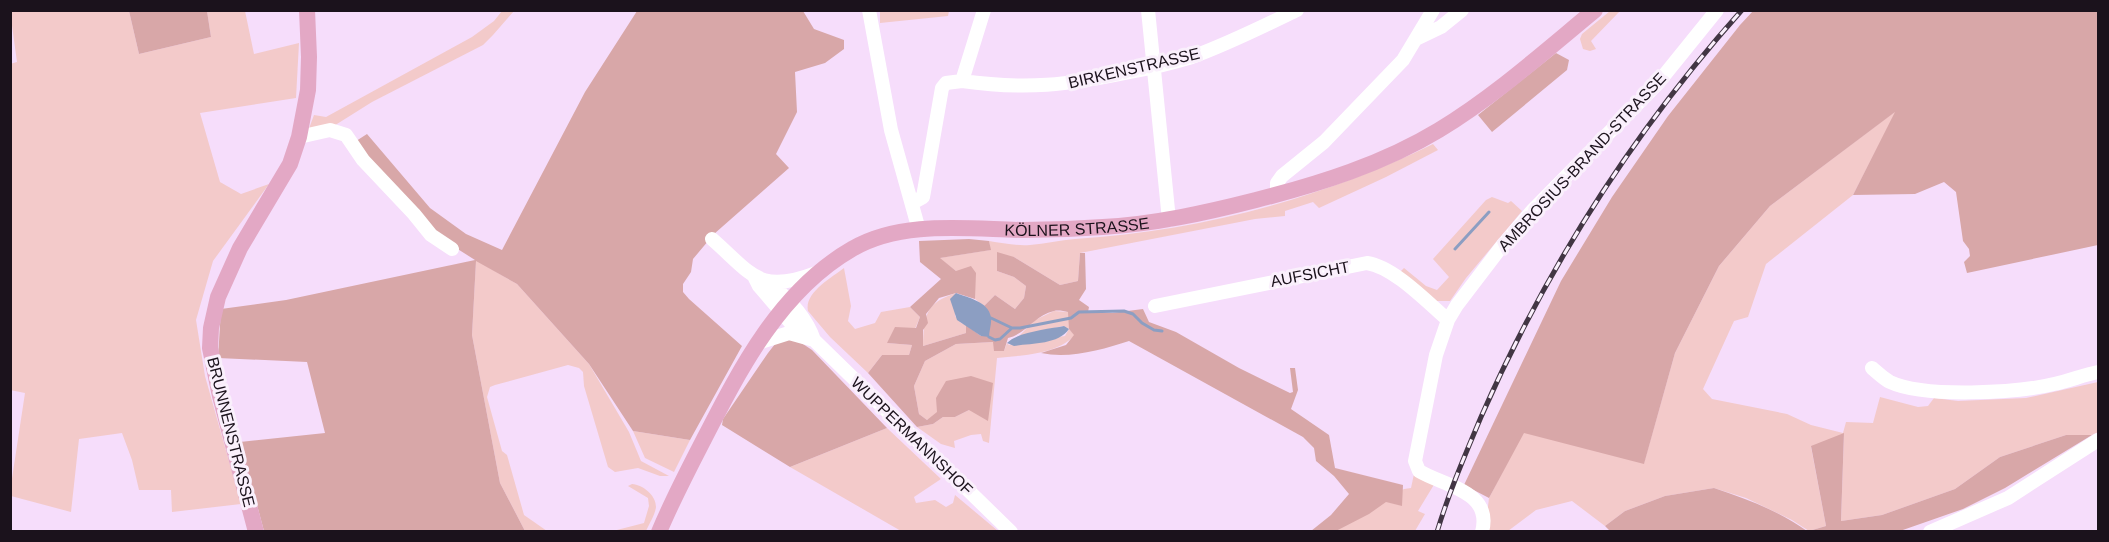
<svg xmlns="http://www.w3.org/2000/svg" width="2109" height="542" font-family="Arial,sans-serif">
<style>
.green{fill:#f3caca}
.forest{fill:#d8a7a8}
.water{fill:#8c9ec2}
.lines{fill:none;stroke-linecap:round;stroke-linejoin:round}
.stream{stroke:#8c9ec2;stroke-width:3}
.minor{stroke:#fff;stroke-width:14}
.major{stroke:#e3a8c5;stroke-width:16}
.rail-casing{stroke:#423644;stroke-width:5}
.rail{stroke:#faf0fc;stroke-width:3;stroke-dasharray:9;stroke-linecap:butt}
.labels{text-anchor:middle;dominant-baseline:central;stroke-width:6;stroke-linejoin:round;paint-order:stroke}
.street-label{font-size:16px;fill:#1b121c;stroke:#faf0fc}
</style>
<rect width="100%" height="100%" fill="#f6ddfb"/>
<path class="green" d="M10,11H129L139,54L211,37L207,11H245L254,54L299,43L296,98L200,113L220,182L241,194L269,184L213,261L196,320L205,376L241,504L172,512L171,490H139L132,460L122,433L79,439L71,512L11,496V485L25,393L10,390V64L17,62Z
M502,11H514L493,35L483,45L372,102L329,129L307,134L314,115L326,117L472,37L494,21Z
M880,11V10L949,11L948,16L880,23Z
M1610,11H1620L1591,41L1596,49L1590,51L1583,49L1580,39L1582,34Z
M1897,110L1853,195L1766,264L1748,317L1734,321L1703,389L1712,399L1787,414L1811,425L1843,433L1846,422L1873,423L1880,397L1918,407L1928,406L1934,398L1958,401L2026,398L2098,382V432L2092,435H2066L2000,457L1955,489L1882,515L1841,521L1844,434L1811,447L1826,526L1809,531L1792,520L1746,498L1714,488L1665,496L1625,511L1605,526L1572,501L1536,510L1508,531L1485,532L1489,498L1523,432L1644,463L1675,353L1719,266L1770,206Z
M1433,144L1438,150L1386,177L1319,208L1313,202L1285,211V216L1255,219L1080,253L1078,281L1060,285L1014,257L997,271L1014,277L1026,286L1024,298L1015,309L995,295L984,306L975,299V273L956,271L939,258L990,250L989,241C1003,243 1016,246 1030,245C1045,244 1060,240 1075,239C1199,231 1321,199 1433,144Z
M1492,197L1508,203L1511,201L1522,211L1466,278L1450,301H1435L1400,272L1404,268L1426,286L1437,290L1449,277L1433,259L1486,200Z
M476,260L517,284L589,364L629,432L641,461L669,476H660L638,468L615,472L608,467L584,386L583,372L579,368L568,365L495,385L490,387L487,397L502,451L507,455L524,515L547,531H525L500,483L472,335Z
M844,268L851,306L848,321L855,329L875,323L881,312L910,307L920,317L915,329L887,343L912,345L909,355H882L868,373L830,337L808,311C804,293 831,278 844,268Z
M956,293L955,316L961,323L966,325V333L923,346C924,316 925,303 956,293Z
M1054,311L1069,312V329L1075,335C1056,355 1023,355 997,358L989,443L983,441L981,434L971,435L954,441L955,448L941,444L917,427L933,424L943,417H955L969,410L992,383L927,420L919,414L914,386L925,361L956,344L993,342L1004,351L1007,343L1009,345L1065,336L1069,329L1063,326L1019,336L1035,320Z
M887,428L941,479L914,497L916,503L935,500L946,507L953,503L955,495L998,531H901L790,467Z
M633,431L690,440L674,472L645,458Z
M1414,474L1435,483L1418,511L1425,514L1415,531L1334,532L1404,489L1411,488Z
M632,484C643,485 656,495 656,507C655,515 649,524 646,531H613L644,523L649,506L648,498L628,486Z"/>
<path class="forest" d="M129,11H207L211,37L139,54Z
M637,11H803L814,29L844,40V49L825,63L795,72L797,112L776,154L789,168L714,234L693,259L691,272L683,284V292L689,299L742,346L690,440L633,431L589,364L517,284L476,261L472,335L500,483L525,531H264L240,442L325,433L307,362L218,358L221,309L286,300L475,260L434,234L353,143L367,134L430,208L466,234L502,250L585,92Z
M1753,11H2098V245L1967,273L1964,262L1970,256L1969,249L1963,241L1956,192L1944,182L1915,194L1853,195L1895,112L1770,206L1719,266L1675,353L1644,464L1524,433L1489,498L1464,485L1561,281L1612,197L1668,116L1740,25Z
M1556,53L1569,60L1567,70L1492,132L1478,115Z
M969,239L989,241L991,250L940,258L956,271L971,266L976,273L975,299L956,293L939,298L926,314L928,323L923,330V346L966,333V325L981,336L988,311L984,306L995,295L1015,309L1024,298L1026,286L1014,277L997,271V252L1014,257L1060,285L1078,281L1080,253H1085L1086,289L1079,300L1089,307L1088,312L1112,313L1143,309L1149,322L1176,332L1239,368L1290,393L1293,392L1290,368H1295L1298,390L1291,409L1329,435L1335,468L1403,485L1402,506L1386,502L1369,514L1336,531H1311L1331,515L1349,494L1334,476L1316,461L1314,448L1303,437L1129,341C1102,350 1069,359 1041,353L1066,345L1074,335L1069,329L1068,312C1064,311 1058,310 1054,311C1035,315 1026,334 1008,338L1004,351H994L993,342L956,344L925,361L914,386L919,414L927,420L937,412L936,398L946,381L971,376L993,383L988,421L969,410L955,417H943L933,424L917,427L868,373L882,355H909L912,345L887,343L895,327L916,328L920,317L910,307L941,279L920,262L919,241Z
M790,339L800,342L812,350L887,428L790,467L722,425L723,419L768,353L775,344Z
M1844,433L1841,521L1882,515L1955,489L2000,457L2066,435H2092L2005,488L1963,509L1900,531H1809L1826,526L1811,446Z
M1714,488C1747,499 1779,511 1807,531L1611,532L1605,526L1625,511L1665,496Z"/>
<path class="water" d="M956,293C968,298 988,301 991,317C992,323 989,331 989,337L981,336L957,320L950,299Z
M1064,326L1069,329C1058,345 1031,343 1014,346L1007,343C1017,332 1049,329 1064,326Z"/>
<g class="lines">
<path class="stream" d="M1455,249L1489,212
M991,318L1012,328H1020L1071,318L1079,312L1124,311L1133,314L1142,323L1154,330L1162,331
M989,337L995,340L1000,339L1012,328"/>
<path class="minor" d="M869,10L891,130L919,230
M1148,10L1169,220
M1416,39L1441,27L1462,10
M962,81C1026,90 1068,85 1130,72C1151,68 1172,63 1192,57C1228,44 1262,27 1297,10
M299,137L330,130L346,135L363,160L414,214L431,235L452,249
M1277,195V183L1282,176L1324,142L1403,60L1433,10
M912,203L923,197L942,88L946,83L962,81L984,10
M712,239C752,274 759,295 816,273
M754,276L759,286L801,335
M767,281C787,297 806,316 814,340
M1155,306L1367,263C1394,267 1427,302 1448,320
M758,343L789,333L814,340L1011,532
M1872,368C1878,373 1884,379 1890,382C1924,398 2018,393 2054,384C2069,381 2083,375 2098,372
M1482,532C1493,491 1444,486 1419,471L1415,461L1436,355L1448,320L1457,305L1502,246L1532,211L1658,83L1717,10
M1930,532L2008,498L2098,440"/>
<g class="major">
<path d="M256,532L220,396L210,348L211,328L218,297L240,248L290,164L299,137L308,90L309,57L307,10"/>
<path id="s1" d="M659,532C672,501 687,472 702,443C739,371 779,291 852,249C901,220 967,229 1022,230C1049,230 1076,229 1103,227C1155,224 1205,213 1256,200C1319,184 1383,164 1439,130C1495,96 1544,52 1595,10"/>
</g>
<defs>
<path id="rail" d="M1437,532C1449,492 1465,455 1481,417C1546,269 1634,131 1742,10"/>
</defs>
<use href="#rail" class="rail-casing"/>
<use href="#rail" class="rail"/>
</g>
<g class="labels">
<g class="street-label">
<text transform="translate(1134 68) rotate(-13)">BIRKENSTRASSE</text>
<text transform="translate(1582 162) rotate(-47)">AMBROSIUS-BRAND-STRASSE</text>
<text stroke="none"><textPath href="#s1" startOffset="576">KÖLNER STRASSE</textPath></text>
<text transform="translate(1310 274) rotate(-11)">AUFSICHT</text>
<text transform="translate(231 432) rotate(76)">BRUNNENSTRASSE</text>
<text transform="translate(912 436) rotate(44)">WUPPERMANNSHOF</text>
</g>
</g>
<rect width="2109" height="542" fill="none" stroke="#1b121c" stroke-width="24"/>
</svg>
